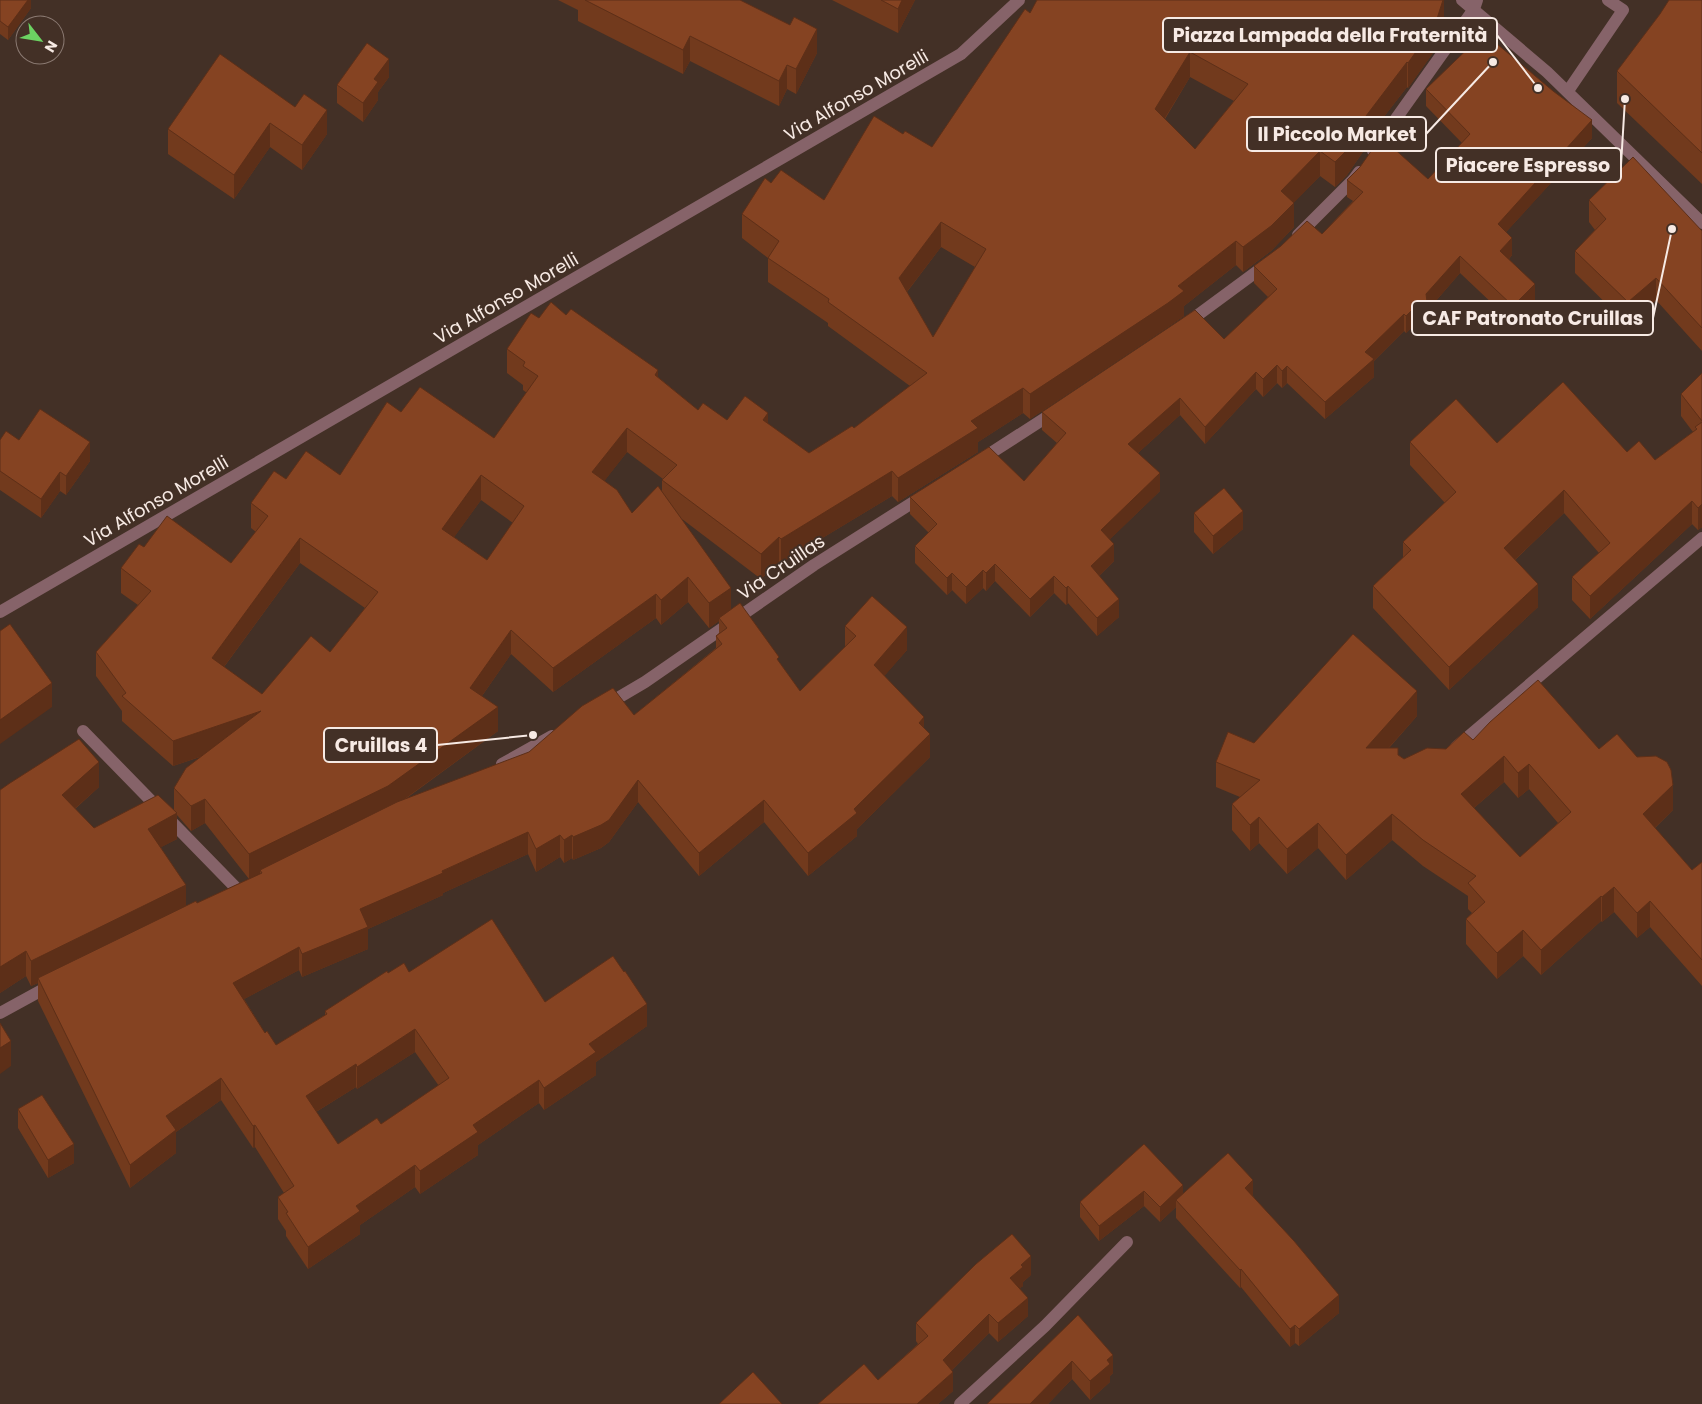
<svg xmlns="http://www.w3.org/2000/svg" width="1702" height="1404" font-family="Poppins,sans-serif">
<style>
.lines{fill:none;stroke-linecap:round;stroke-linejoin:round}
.minor{stroke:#866369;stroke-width:12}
.wall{fill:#723a1d;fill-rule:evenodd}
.shaded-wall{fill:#5d2f18}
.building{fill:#854322;stroke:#5d2f18;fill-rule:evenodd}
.labels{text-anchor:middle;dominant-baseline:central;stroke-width:4;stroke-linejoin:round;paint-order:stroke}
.street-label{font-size:18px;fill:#f7eae4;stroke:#433026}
.leader{fill:none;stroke:#f7eae4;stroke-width:2}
.callout-dot{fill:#f7eae4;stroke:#433026;stroke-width:2}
.callout{fill:#433026;stroke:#f7eae4;stroke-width:2}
.callout-label{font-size:19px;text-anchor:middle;font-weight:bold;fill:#f7eae4}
</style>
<rect width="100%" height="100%" fill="#433026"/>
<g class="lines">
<path class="minor" d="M1462,0L1547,72L1702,223
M1568,91L1623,10L1608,0
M1373,151L1474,9L1477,0
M1298,235L1353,180L1359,172
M1187,323L1267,264
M980,460L1056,411
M0,612L961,54L1019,0
M606,705L645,682L814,565L923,496
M83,731L241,893
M1456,747L1702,538
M502,764L552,736
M0,1013L53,984
M960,1404L1045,1326L1127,1242"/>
</g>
<path class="wall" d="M0,0H31V8L8,40L0,34Z
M558,0H740L817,53L796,94L787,89L779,106L690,61L683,74L578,21V10Z
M832,0H915L898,33Z
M1444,0V22L1435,50L1408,88L1407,87L1369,136V143L1347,175L1335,187L1320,176L1294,202V227L1271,251L1243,272L1236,265L1184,306V316L1168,327L1030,419L1023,413L978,442V452L898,502L892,496L781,563L779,562L761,579L682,519L731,610L779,662L800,691L845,647V626L907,650L884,676L924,728L930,757L857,829V836L808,876L764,822L699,876L638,802L609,842L601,848L573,860L572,858L564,863L560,857L536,872L528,854L443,893V895L368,929V949L302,977L299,970L244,999L265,1033L276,1045L325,1015V1011L388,973L409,972L545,1002L647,1026L596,1062V1075L544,1110L539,1103L478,1145V1155L420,1194L415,1187L360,1225V1234L308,1269L286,1236V1231L278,1219V1197L284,1193L255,1147L253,1148L221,1100L176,1132V1153L130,1188L38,1001V983L31,986L26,976L0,993V790L99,787L75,809L94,828L174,810V788L203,756L173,766L122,721V711L96,676V652L138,605L121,593V568L144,547L231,563L256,532L251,528V503L286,479L340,475L401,412L494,438L527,393L523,390V385L507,373V349L539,318L566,315L658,377L698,410L727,420L768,424L809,453L854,428L910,386L828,326V323L768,282V258L742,238V214L771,183L824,200L903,134L932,147L1030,13ZM1190,77L1234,101L1195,149L1165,119ZM941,247L975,267L933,337L907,292ZM627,452L663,479L662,480V492L632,513L604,481ZM481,500L513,523L487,560L454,537ZM300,563L365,608L330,652L262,694L224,667ZM688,602L709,628L719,621V633L716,636V648L634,715L404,800L498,731L482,696L511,654L553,692L656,618L661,625ZM177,815L191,831L205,823L249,879L197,903L186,906L161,847L177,839ZM415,1052L439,1086L381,1124L338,1144L316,1112L356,1087L357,1089Z
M1702,0V184L1617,103V71Z
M389,77L378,92V100L363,122L337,103V85Z
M1426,89L1592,138L1506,232L1512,255L1509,259L1535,301L1513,323L1460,273L1428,310V326H1413L1406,333L1404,331L1374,361V377L1325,419L1287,383L1282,388L1277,383L1263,397L1256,389L1205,444L1180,415L1138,453L1160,491L1110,539L1114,561L1099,576L1119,617L1097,636L1068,603L1066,605L1054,593L1030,617L995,581L986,591L983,588L966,604L952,590L947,595L915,563V546L929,533L910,514V497L1024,481L1057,443L1042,430V412L1224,339L1268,297L1254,283V266L1322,234L1353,201L1347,197V180L1428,179L1462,143L1426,106Z
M295,107L327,134L302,170L270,147L234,199L168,154V129Z
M1589,200L1702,231V351L1656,300L1628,325L1575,273V251L1595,230L1589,222Z
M1702,373V527L1698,530L1692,524L1590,619L1572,600V577L1599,553L1564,513L1515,560L1538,607L1449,690L1373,608V586L1403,558V542L1445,503L1410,465V442L1497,443L1627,452L1655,460L1693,432L1681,416V394Z
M0,440H19L90,461L66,495L60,491L41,518L0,490Z
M1194,513L1243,529L1213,554L1194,532Z
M1417,716L1389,748L1404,759L1446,749L1473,740L1599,749L1673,810L1655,828L1692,870L1702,862V986L1650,927L1637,938L1614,912L1602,922L1601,921L1541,975L1523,956L1497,979L1466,944V919L1472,913L1468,909V896L1423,866L1392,840L1346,880L1318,848L1287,874L1259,843L1250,851L1232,830V804L1240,797L1216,787V762L1254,743ZM1504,782L1518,798L1529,789L1558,823L1520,857L1474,808Z
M18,1109L74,1163L48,1178L18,1128Z
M1144,1144L1183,1194L1253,1196L1339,1313L1299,1346L1295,1343L1290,1347L1241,1287L1240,1288L1176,1218V1207L1160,1222L1144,1206L1099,1241L1080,1217V1202Z
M1031,1275L1023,1282V1286L1020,1288L1028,1316L998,1342L989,1333L952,1370L953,1391L938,1404H818L878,1380L918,1344L916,1341V1323Z
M1078,1315L1113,1373L1110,1376V1382L1090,1400L1072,1379L1048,1404H987Z"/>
<path class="shaded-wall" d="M28,0H31V8L8,40V27Z
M902,0H915L898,33V9Z
M1443,0H1444V22L1435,50L1408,88V63Z
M817,29V53L796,94V69Z
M690,36V61L683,74V50Z
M1190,52V77L1155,134V109Z
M389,59V77L378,92V100L363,122V103L374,79Z
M1407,62V87L1369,136V143L1347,175L1335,187V162L1366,116Z
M787,65V89L779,106V81Z
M327,110V134L302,170V145Z
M1592,120V138L1498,241V224Z
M270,123V147L234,199V175Z
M1320,151V176L1281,216V191Z
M1294,203V227L1271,251L1243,272V247Z
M941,222V247L899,302V278Z
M1512,238V255L1500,269V251Z
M1236,241V265L1184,306V316L1168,327L1030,419V394L1178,286Z
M1460,256V273L1428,310L1426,294Z
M1656,278V300L1628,325V302Z
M1535,284V301L1513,323V306Z
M1413,309V326L1406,333V316Z
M1404,314V331L1374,361V377L1325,419V402L1365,352Z
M1277,365V383L1263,397V379Z
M1287,366V383L1282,388V371Z
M658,370V394L655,375Z
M1256,372V389L1205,444V427Z
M1023,388V413L978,442V452L898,502V478L971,421Z
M1180,398V415L1128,462V444Z
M768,413V437L763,420Z
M627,428V452L592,497V472Z
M90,442V461L66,495V476Z
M892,471V496L781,563V539Z
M60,472V491L41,518V499Z
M1160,473V491L1101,548V530Z
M481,475V500L442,554V529Z
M1564,490V513L1504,570V548Z
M1692,501V524L1590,619V596Z
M1702,504V527L1698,530V508Z
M1243,511V529L1213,554V536Z
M779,537V562L761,579V554Z
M300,538V563L212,683V658Z
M1114,544V561L1091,584V566Z
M995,564V581L986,591V573Z
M983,570V588L966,604V587Z
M952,573V590L947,595V578Z
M1054,576V593L1030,617V599Z
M688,577V602L661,625V600Z
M1538,584V607L1449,690V667Z
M1068,586V603L1066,605V588Z
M731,588V613L719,618V621L709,628V603Z
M656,594V618L553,692V668Z
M1119,599V617L1097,636V618Z
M907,627V650L874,688V665Z
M511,630V654L470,713V688Z
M52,683V707L0,744V720Z
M1417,691V716L1366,773V748Z
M498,707V731L388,811L260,870V874L249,879V854Z
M261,711V736L173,766V741Z
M924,717V740L919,723Z
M930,734V757L857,829V836L808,876V853L854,809Z
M1504,756V782L1461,819V794Z
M99,762V787L62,820V795Z
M1529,764V789L1518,798V773Z
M638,780V802L609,842L601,848L573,860V837Z
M1673,785V810L1643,839V814Z
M205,799V823L191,831V806Z
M764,800V822L699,876V853Z
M177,813V839L148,854V829Z
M1392,814V840L1346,880V855Z
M1259,817V843L1250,851V825Z
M1318,823V848L1287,874V849Z
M528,832V854L443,893V895L368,929V949L302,977V954L360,909Z
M560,835V857L536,872V849Z
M572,835V858L564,863V840Z
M186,885V910L38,978V983L31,986V961Z
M1614,887V912L1602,922V897Z
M1601,896V921L1541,975V950Z
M1650,901V927L1637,938V913Z
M1523,930V956L1497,979V953Z
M299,947V970L233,1005V983Z
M26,951V976L0,993V967Z
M647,1004V1026L596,1062V1075L544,1110V1088L589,1044Z
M415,1029V1052L357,1089V1067Z
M11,1041V1066L0,1074V1048Z
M356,1064V1087L306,1118V1096Z
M221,1078V1100L176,1132V1153L130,1188V1165L166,1116Z
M539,1080V1103L478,1145V1155L420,1194V1171L473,1125Z
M255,1125V1147L253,1148V1126Z
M74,1144V1163L48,1178V1160Z
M415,1165V1187L360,1225V1234L308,1269V1247L356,1206Z
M1253,1180V1198L1245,1188Z
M1183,1185V1200H1176V1207L1160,1222V1207Z
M1144,1191V1206L1099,1241V1226Z
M1031,1256V1275L1023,1282V1286L1010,1296V1278L1021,1265Z
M1241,1269V1287L1240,1288V1270Z
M1339,1295V1313L1299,1346V1329Z
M1028,1298V1316L998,1342V1323Z
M989,1314V1333L943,1379V1360Z
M1295,1325V1343L1290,1347V1329Z
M1113,1355V1373L1110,1376V1382L1090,1400V1381L1107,1360Z
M1072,1361V1379L1048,1404H1030Z
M953,1372V1391L938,1404H917Z"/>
<path class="building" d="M0,0H28L8,27L0,21Z
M585,0H740L790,25L794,17L817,29L796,69L787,65L779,81L690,36L683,50Z
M881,0H902L898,9Z
M1037,0H1443L1435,25L1408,63L1407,62L1366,116L1369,118L1347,150L1335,162L1320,151L1281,191L1294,203L1271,226L1243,247L1236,241L1178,286L1184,291L1168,303L1030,394L1023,388L971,421L978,428L898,478L892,471L781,539L779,537L761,554L662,480L677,465L627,428L592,472L617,490L632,513L658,486L731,588L709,603L688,577L661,600L656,594L553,668L511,630L470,688L498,707L388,786L249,854L205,799L191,806L174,788L186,768L261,711L173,741L122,696L126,693L96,652L151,591L121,568L139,544L144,547L167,516L231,563L268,516L251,503L274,471L286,479L306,451L340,475L387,402L401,412L420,387L494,438L538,376L523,366L525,362L507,349L531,313L539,318L551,302L566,315L571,309L658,370L655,375L698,410L703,403L727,420L745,396L768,413L763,420L809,453L852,426L854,428L927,373L828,302L829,299L768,258L779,241L742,214L765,178L771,183L781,170L824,200L874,116L903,134L905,131L932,147L1025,9L1030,13ZM1190,52L1248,84L1195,149L1155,109ZM941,222L986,249L933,337L899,278ZM481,475L524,506L487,560L442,529ZM300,538L378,592L330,652L311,636L262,694L212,658Z
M1669,0H1702V153L1617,71L1660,14Z
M1484,33L1553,91L1592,120L1498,224L1512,238L1500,251L1535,284L1513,306L1460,256L1426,294L1428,309H1413L1406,316L1404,314L1365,352L1374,359L1325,402L1287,366L1282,371L1277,365L1263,379L1256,372L1205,427L1180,398L1128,444L1160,473L1101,530L1114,544L1091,566L1119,599L1097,618L1068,586L1066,588L1054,576L1030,599L995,564L986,573L983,570L966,587L952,573L947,578L915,546L937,524L910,497L989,447L1024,481L1066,433L1042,412L1195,310L1224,339L1277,289L1254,266L1281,246L1307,221L1322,234L1363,192L1347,180L1360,167L1381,137L1428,179L1470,134L1426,89Z
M367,43L389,59L374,79L378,82L363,103L337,85Z
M220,54L295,107L304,94L327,110L302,145L270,123L234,175L168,129Z
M1633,157L1702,231V328L1656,278L1628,302L1575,251L1606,219L1589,200Z
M1702,373V421L1681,394Z
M1563,382L1627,452L1639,441L1655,460L1697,429L1695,427L1702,422V504L1698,508L1692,501L1590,596L1572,577L1610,543L1564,490L1504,548L1538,584L1449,667L1373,586L1411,550L1403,542L1456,492L1410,442L1456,399L1497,443Z
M40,409L90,442L66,476L60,472L41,499L0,471V440L6,431L19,440Z
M1224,488L1243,511L1213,536L1194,513Z
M872,596L907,627L874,665L924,717L919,723L930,734L854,809L857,813L808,853L764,800L699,853L638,780L609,820L601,825L573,837L572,835L564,840L560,835L536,849L528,832L442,871L443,873L360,909L368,927L302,954L299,947L233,983L265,1033L267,1031L276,1045L327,1014L325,1011L387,971L388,973L404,963L409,972L492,919L545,1002L613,956L624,972L625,971L647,1004L589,1044L596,1052L544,1088L539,1080L473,1125L478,1132L420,1171L415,1165L356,1206L360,1211L308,1247L286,1213L288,1212L278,1197L294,1186L255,1125L253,1126L221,1078L166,1116L176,1130L130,1165L38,978L196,901L197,903L262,873L260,870L397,802L529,752L582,706L613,688L634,715L722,644L716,636L727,628L719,618L740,603L779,657L777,659L800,691L856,636L845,626ZM415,1029L449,1078L381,1124L377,1118L338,1144L306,1096L356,1064L357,1067Z
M10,624L52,683L0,720V631Z
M1353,634L1417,691L1366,748H1398V755L1404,759L1427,748L1446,749L1464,732L1473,740L1490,722L1538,680L1599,749L1617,734L1637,757L1656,756L1667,762L1671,770L1673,785L1643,814L1692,870L1702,862V960L1650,901L1637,913L1614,887L1602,897L1601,896L1541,950L1523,930L1497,953L1466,919L1485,902L1468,883L1476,876L1423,840L1392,814L1346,855L1318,823L1287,849L1259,817L1250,825L1232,804L1260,780L1216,762L1228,732L1254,743ZM1504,756L1518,773L1529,764L1571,812L1520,857L1461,794Z
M79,739L99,762L62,795L94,828L158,795L177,813L148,829L186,885L31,961L26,951L0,967V790L10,783Z
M0,1023L11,1041L0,1048Z
M42,1095L74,1144L48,1160L18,1109Z
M1144,1144L1183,1185L1160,1207L1144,1191L1099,1226L1080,1202Z
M1228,1153L1253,1180L1245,1188L1294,1241L1339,1295L1299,1329L1295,1325L1290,1329L1241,1269L1240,1270L1176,1200Z
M1012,1234L1031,1256L1021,1265L1023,1267L1010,1278L1028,1298L998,1323L989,1314L943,1360L953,1372L917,1404H818L864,1364L878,1380L928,1336L916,1323L976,1264Z
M1078,1315L1113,1355L1107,1360L1110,1364L1090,1381L1072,1361L1030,1404H987Z
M753,1372L782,1404H719Z"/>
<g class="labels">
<g class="street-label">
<text transform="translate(856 95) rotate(-30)">Via Alfonso Morelli</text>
<text transform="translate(506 298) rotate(-30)">Via Alfonso Morelli</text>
<text transform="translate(156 501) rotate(-30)">Via Alfonso Morelli</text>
<text transform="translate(781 567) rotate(-34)">Via Cruillas</text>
</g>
</g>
<path class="leader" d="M1538 88L1497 35M1493 62L1426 134M1625 99L1621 165M1672 229L1653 318M533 735L437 745"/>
<g class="callout-dot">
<circle cx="1538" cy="88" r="5"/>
<circle cx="1493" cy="62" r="5"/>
<circle cx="1625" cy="99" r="5"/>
<circle cx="1672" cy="229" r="5"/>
<circle cx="533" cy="735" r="5"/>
</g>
<g class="callout">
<rect x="1163" y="18" width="334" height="34" rx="5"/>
<rect x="1247" y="117" width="179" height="34" rx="5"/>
<rect x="1436" y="148" width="185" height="34" rx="5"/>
<rect x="1412" y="301" width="241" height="34" rx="5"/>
<rect x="324" y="728" width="113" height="34" rx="5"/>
</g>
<g class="callout-label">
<text x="1330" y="42">Piazza Lampada della Fraternità</text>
<text x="1337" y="141">Il Piccolo Market</text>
<text x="1528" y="172">Piacere Espresso</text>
<text x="1533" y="325">CAF Patronato Cruillas</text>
<text x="381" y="752">Cruillas 4</text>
</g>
<g transform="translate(40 40) rotate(121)"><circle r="24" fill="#433026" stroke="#8b7a72"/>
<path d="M0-4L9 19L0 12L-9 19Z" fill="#6cd362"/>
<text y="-8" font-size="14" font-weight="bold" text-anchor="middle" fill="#f7eae4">N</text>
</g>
</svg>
